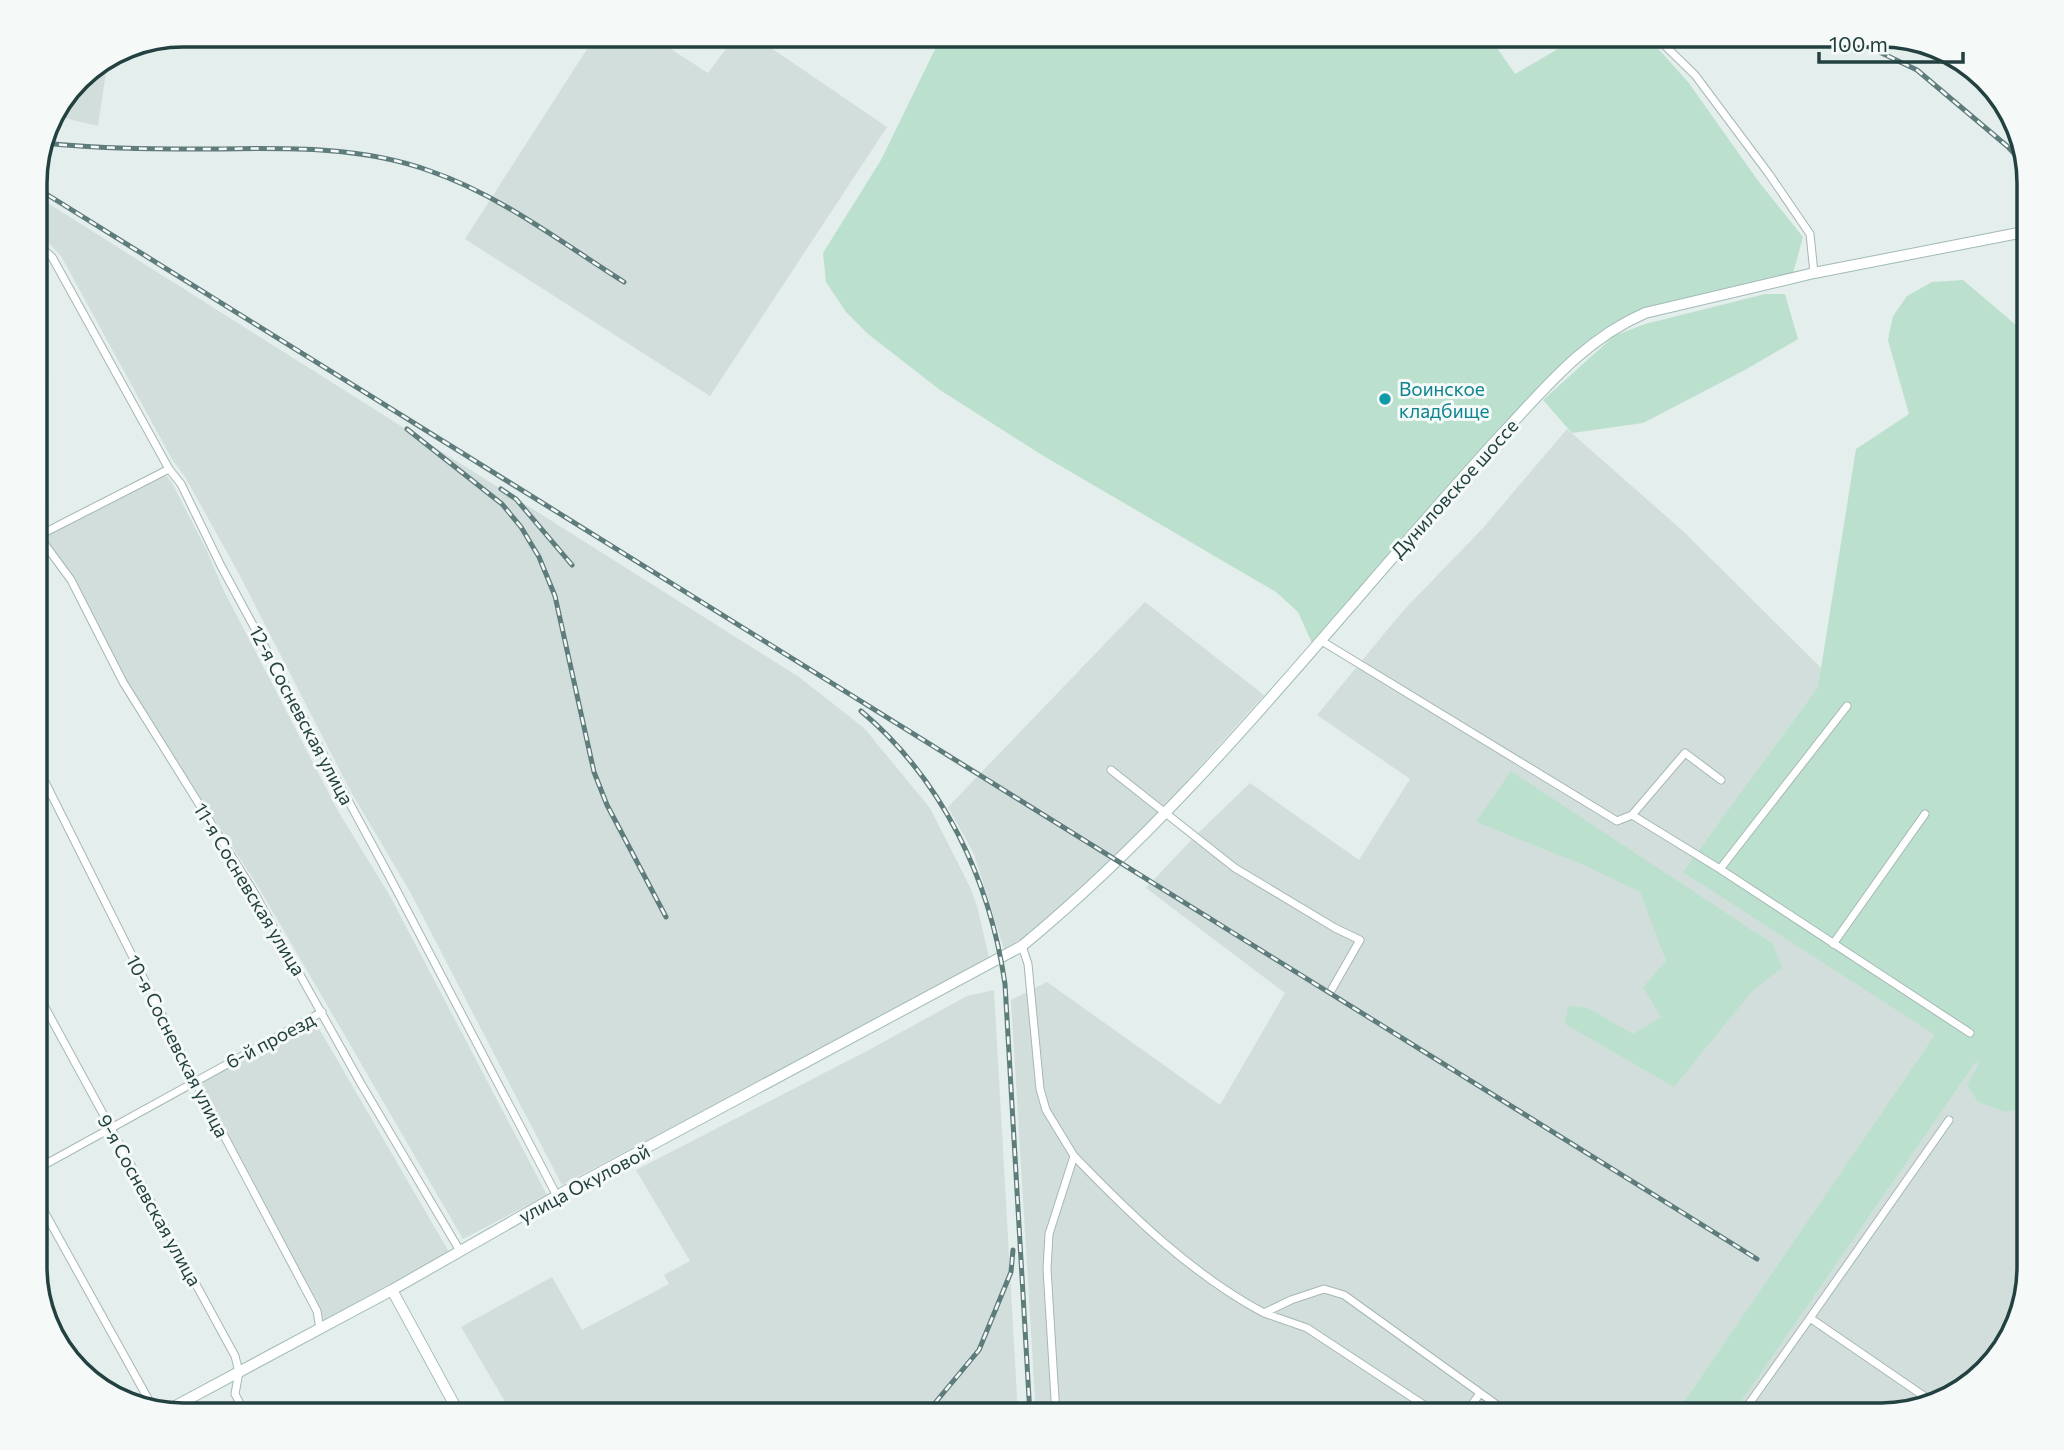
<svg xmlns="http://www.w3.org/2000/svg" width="2064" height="1450" font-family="Commissioner,sans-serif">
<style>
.built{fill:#d2dedc}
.green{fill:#bce0ce}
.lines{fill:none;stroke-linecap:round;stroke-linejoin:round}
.street-casing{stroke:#a6b7b5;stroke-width:9}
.secondary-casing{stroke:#a1bab8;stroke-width:12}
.street{stroke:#fff;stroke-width:7}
.secondary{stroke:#fff;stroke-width:10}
.rail-casing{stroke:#5d7c7b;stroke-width:5}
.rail{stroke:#f5faf9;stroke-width:2.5;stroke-dasharray:8;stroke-linecap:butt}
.culture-dot{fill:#0f9aa8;stroke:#f5faf9;stroke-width:2.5}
.labels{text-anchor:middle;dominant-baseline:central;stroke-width:6;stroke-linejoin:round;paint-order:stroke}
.culture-label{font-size:19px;fill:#0d838f;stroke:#f5faf9;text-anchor:start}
.street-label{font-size:19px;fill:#224140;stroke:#f5faf9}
.rim{fill:none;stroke:#224140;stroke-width:3.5}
</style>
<rect width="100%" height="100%" fill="#e4eeec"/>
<path class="built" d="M596,35H649L708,73L736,35H752L887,127L710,396L465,239Z
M108,58L98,126L52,115L85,72Z
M35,195L799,677L864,728L930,808L971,889L977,906L990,961L562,1185L409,890L351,792L239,574L184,475L173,461L61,256L45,239L35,234Z
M1567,429L1685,533L1821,668L1818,687L1684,872L1936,1035L1675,1415H1036L1011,1000L1047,982L1220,1105L1285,993L1146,888L1194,837L1250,783L1359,860L1410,779L1317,715L1402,612L1483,528Z
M162,472L171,481L207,551L223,589L338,811L390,896L547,1195L463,1239L259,888L125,681L73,578L43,535Z
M1145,602L1264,695L1163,808L1076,894L1026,936L1004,949L974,854L948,807Z
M994,990L1018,1415H513L461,1327L552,1277L582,1330L669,1284L664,1275L690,1261L636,1170L867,1051L967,996Z
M314,1020L449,1252L324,1320L199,1081Z
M1976,1062L1979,1063L2006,1112L2029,1106V1268L1999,1357L1947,1400L1881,1415H1732Z"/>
<path class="green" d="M942,35H1116L1137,43L1145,35H1488L1515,74L1582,35H1646L1688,82L1759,182L1803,237L1792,277L1636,312C1577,336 1539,389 1497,435C1433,503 1372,572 1312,643L1298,612L1276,592L1042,455L940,390L868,334L846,312L826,282L823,253L881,160Z
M1963,280L2029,336V1106L2006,1112L1978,1102L1967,1085L1979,1064L1976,1062L1732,1415H1675L1935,1035L1683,872L1818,687L1856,449L1909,414L1888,340L1893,316L1907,296L1932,282Z
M1765,294H1785L1798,339L1745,370L1643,423L1572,433L1543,400L1614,336L1645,324Z
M1511,771L1773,944L1782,968L1753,990L1674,1087L1565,1024L1568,1006L1588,1008L1633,1034L1661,1017L1643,987L1666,961L1640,892L1586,866L1476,822Z"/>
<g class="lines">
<defs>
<path id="street" d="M1654,35L1695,75L1769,174L1810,234L1814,273
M35,242L52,257L169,469L181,484L221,566L387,872L557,1196
M35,531L71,580L123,682L252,889L360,1082L460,1251
M36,537L169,469
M1320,640L1617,821L1632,815L1685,753L1721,780
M35,762L195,1081L317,1311L320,1329
M1111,770L1235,868L1335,928L1360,940L1332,989
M1632,815L1720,869L1847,706
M1720,869L1970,1033
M1833,944L1925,814
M1022,946L1028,964L1040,1089L1046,1110L1074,1156L1049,1234L1047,1269L1056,1415
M35,989L235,1356L239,1372L235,1394L246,1415
M1074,1156C1131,1215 1191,1274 1264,1313L1291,1300L1324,1289L1344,1295L1511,1415
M35,1170L322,1012
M35,1195L151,1404
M1264,1313L1307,1328L1439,1415
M1810,1318L1949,1120
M1465,1415L1480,1393
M1741,1415L1810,1318L1934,1403"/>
<path id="secondary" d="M392,1290L460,1415
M168,1410L392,1290L562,1193L1022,946C1151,840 1260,711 1369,585C1413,534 1456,484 1502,434C1546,387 1585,339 1645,313L1814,273L2029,231"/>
</defs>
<use href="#street" class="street-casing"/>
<use href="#secondary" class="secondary-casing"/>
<use href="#street" class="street"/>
<use href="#secondary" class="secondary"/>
<defs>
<path id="rail" d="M1844,35L1917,70L2007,146L2025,165
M43,143C100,149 157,149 214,149C286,148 362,146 430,171C500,195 562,243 624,282
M35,187L1757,1259
M407,429L502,504L521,527L539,557L555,596L594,772L607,805L666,917
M501,489L516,499L572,565
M861,711C943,780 990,880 1005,984L1030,1415
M925,1415L979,1350L1011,1272L1013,1250"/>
</defs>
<use href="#rail" class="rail-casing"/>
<use href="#rail" class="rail"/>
</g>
<circle class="culture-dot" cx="1385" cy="399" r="7"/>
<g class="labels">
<g class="culture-label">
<text x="1399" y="388">Воинское<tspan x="1399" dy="22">кладбище</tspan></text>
</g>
<g class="street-label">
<text transform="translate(1454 488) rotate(-48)">Дуниловское шоссе</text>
<text transform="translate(302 715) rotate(62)">12-я Сосневская улица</text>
<text transform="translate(250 889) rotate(59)">11-я Сосневская улица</text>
<text transform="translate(270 1040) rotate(-28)">6-й проезд</text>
<text transform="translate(178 1046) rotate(63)">10-я Сосневская улица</text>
<text transform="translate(584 1183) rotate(-28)">улица Окуловой</text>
<text transform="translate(150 1200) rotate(61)">9-я Сосневская улица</text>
</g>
</g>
<path d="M0 0H2064V1450H0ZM183 47H1881A136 136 0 0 1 2017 183V1267A136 136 0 0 1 1881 1403H183A136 136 0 0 1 47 1267V183A136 136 0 0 1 183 47Z" fill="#f5faf9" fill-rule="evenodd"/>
<path class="rim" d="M183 47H1881A136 136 0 0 1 2017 183V1267A136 136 0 0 1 1881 1403H183A136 136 0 0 1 47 1267V183A136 136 0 0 1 183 47Z"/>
<path d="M1819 52v10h144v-10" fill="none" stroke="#224140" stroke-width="3.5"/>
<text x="1829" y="52" font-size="21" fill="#224140" stroke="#f5faf9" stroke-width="5" paint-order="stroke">100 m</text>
</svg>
